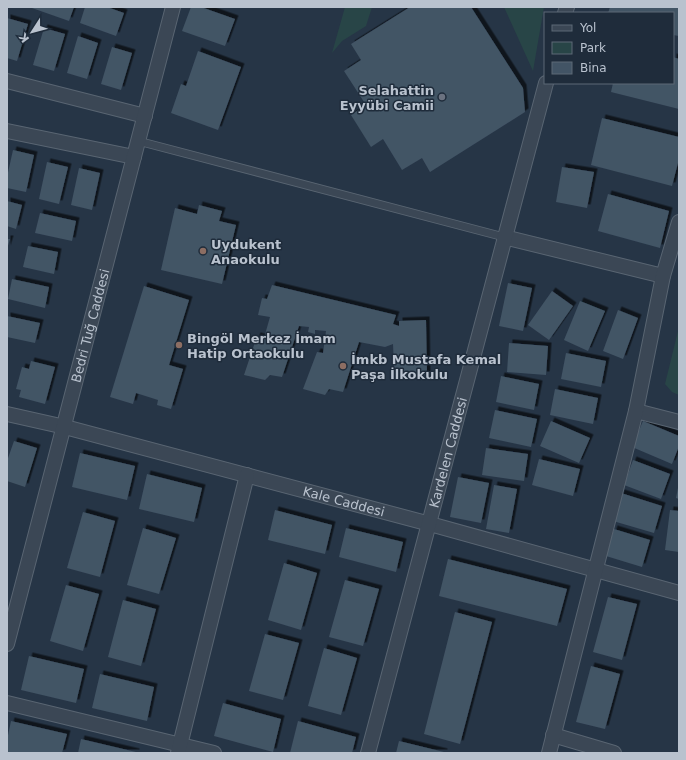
<svg xmlns="http://www.w3.org/2000/svg" width="686" height="760" font-family="'DejaVu Sans',sans-serif">
<style>
.green{fill:#284547}
.building{fill:#425465;filter:url(#shadow)}
.lines{fill:none;stroke-linecap:round;stroke-linejoin:round}
.lane-casing{stroke:#596572;stroke-width:9}
.street-casing{stroke:#596572;stroke-width:16}
.lane{stroke:#3b4755;stroke-width:7}
.street{stroke:#3b4755;stroke-width:14}
.worship-dot{fill:#6b7280;stroke:#1f2c3b;stroke-width:1.5}
.education-dot{fill:#8d6e63;stroke:#1f2c3b;stroke-width:1.5}
.labels{text-anchor:middle;dominant-baseline:central;stroke-width:3;stroke-linejoin:round;paint-order:stroke}
.poi-label{font-size:13px;font-weight:bold;fill:#b9c2ce;stroke:#1f2c3b;text-anchor:start}
.street-label{font-size:13px;fill:#b9c2ce;stroke:#1f2c3b}
</style>
<defs>
<filter id="shadow"><feDropShadow dx="3.5" dy="-3.5" stdDeviation="0" flood-color="#0009"/></filter>
</defs>
<rect width="100%" height="100%" fill="#263546"/>
<path class="green" d="M345,7H372L366,26L342,41L332,53Z
M504,7H544L533,71Z
M679,327V395L672,392L665,384Z"/>
<path class="building" d="M33,7H74L69,21L32,8Z
M85,7H107L124,13L116,36L80,23Z
M191,7H201L235,19L225,46L182,31Z
M410,7H471L523,88L525,112L430,172L422,158L402,170L383,139L371,147L351,115L366,105L344,71L361,60L351,44Z
M610,7H679V36L673,35V13H608Z
M7,18L28,24L17,61L7,58Z
M44,28L65,34L54,71L33,65Z
M78,36L98,43L87,79L67,73Z
M112,47L132,53L121,90L101,84Z
M198,51L241,67L218,130L171,113L181,84L186,86Z
M673,57L679,59V109L611,92L613,83H673Z
M602,118L679,137V159L672,186L591,165Z
M13,150L34,155L26,192L7,188V177Z
M47,162L68,167L59,204L39,199Z
M562,167L594,172L587,208L556,202Z
M79,168L100,173L92,210L71,205Z
M608,194L669,211L660,248L598,231Z
M7,201L22,205L16,229L7,226Z
M199,205L222,211L219,221L236,225L222,284L161,270L175,208L197,214Z
M40,213L76,221L72,241L35,233Z
M7,239H10L7,249Z
M28,246L58,252L54,274L23,267Z
M12,279L49,287L45,308L8,299Z
M508,283L532,288L523,331L499,326Z
M272,285L396,315L393,324L399,326V321L426,320L427,375L402,376L401,368H394L393,344L385,347L359,342L343,392L329,389L325,395L303,389L317,352L323,353L326,331L315,330V334L308,332L309,327L299,326L282,377L270,375L265,380L244,375L257,336L264,338L270,317L258,315L262,298L267,299Z
M144,286L189,300L169,365L183,369L171,409L157,405L158,400L136,393L133,404L110,397Z
M552,291L573,306L549,340L528,325Z
M580,301L605,311L588,351L564,340Z
M618,310L638,318L623,359L603,351Z
M7,316L40,323L35,343L7,337Z
M509,343L548,346L546,375L507,372Z
M566,353L606,361L601,387L561,379Z
M31,361L55,367L45,404L19,397L21,390L16,389L22,367L29,369Z
M501,376L539,384L534,410L496,402Z
M555,389L598,398L593,424L550,415Z
M495,410L537,419L531,447L489,438Z
M551,421L590,438L579,463L540,446Z
M643,421L679,436V446L672,464L632,447Z
M14,441L37,448L25,487L7,481V461Z
M486,448L528,454L524,481L482,475Z
M80,453L135,466L127,500L72,487Z
M539,459L580,469L573,496L532,485Z
M633,460L670,474L661,499L624,485Z
M147,474L202,488L194,522L139,509Z
M458,477L489,483L481,523L450,517Z
M494,485L517,489L509,533L486,529Z
M678,488H679V499L676,498Z
M621,493L662,506L654,533L613,521Z
M275,510L332,525L325,554L268,540Z
M670,510L679,511V552L665,550Z
M83,512L115,521L100,577L67,568Z
M143,528L176,538L159,594L127,585Z
M346,528L403,542L396,572L339,557Z
M614,529L650,540L642,567L606,556Z
M448,559L567,589L557,626L439,596Z
M284,563L317,573L301,630L268,620Z
M345,580L379,589L363,646L329,637Z
M66,585L99,594L83,651L50,641Z
M608,597L637,604L622,660L593,652Z
M123,600L156,609L141,666L108,657Z
M455,612L492,622L460,744L424,734Z
M265,634L299,643L283,700L249,691Z
M324,648L357,658L341,715L308,706Z
M29,656L84,669L76,703L21,690Z
M591,666L620,674L605,729L576,722Z
M100,674L154,687L147,721L92,708Z
M223,703L281,719L273,752L214,736Z
M11,721L67,734L62,753H7V740Z
M298,721L356,737L352,753H290Z
M81,739L136,752V753H78Z
M399,741L444,752V753H396Z"/>
<g class="lines">
<defs>
<path id="lane" d="M138,141L504,237"/>
<g id="street">
<path d="M565,13L567,7"/>
<path d="M7,81L145,116"/>
<path d="M7,131L134,157"/>
<path d="M504,237L663,276"/>
<path d="M636,411L679,422"/>
<path id="s1" d="M7,414L65,427L430,524L679,593"/>
<path id="s2" d="M7,644L173,7"/>
<path d="M7,703L214,753"/>
<path d="M553,735L614,753"/>
<path d="M178,753L247,475"/>
<path id="s3" d="M368,753L546,83"/>
<path d="M549,753L636,411L663,276L679,222"/>
</g>
</defs>
<use href="#lane" class="lane-casing"/>
<use href="#street" class="street-casing"/>
<use href="#lane" class="lane"/>
<use href="#street" class="street"/>
</g>
<circle class="worship-dot" cx="442" cy="97" r="4"/>
<g class="education-dot">
<circle cx="203" cy="251" r="4"/>
<circle cx="179" cy="345" r="4"/>
<circle cx="343" cy="366" r="4"/>
</g>
<g class="labels">
<g class="poi-label">
<text x="434" y="90" text-anchor="end">Selahattin<tspan x="434" dy="15">Eyyübi Camii</tspan></text>
<text x="211" y="244">Uydukent<tspan x="211" dy="15">Anaokulu</tspan></text>
<text x="187" y="338">Bingöl Merkez İmam<tspan x="187" dy="15">Hatip Ortaokulu</tspan></text>
<text x="351" y="359">İmkb Mustafa Kemal<tspan x="351" dy="15">Paşa İlkokulu</tspan></text>
</g>
<g class="street-label">
<text stroke="none"><textPath href="#s2" startOffset="329">Bedri Tuğ Caddesi</textPath></text>
<text stroke="none"><textPath href="#s3" startOffset="311">Kardelen Caddesi</textPath></text>
<text stroke="none"><textPath href="#s1" startOffset="348">Kale Caddesi</textPath></text>
</g>
</g>
<rect width="686" height="760" fill="none" stroke="#b9c2ce" stroke-width="16"/>
<rect x="544" y="12" width="130" height="72" fill="#1f2c3b" stroke="#5d6876"/>
<rect x="552" y="25" width="20" height="6" fill="#3b4755" stroke="#5d6876"/>
<text x="580" y="32" font-size="12" fill="#b9c2ce">Yol</text>
<rect x="552" y="42" width="20" height="12" fill="#284547" stroke="#5d6876"/>
<text x="580" y="52" font-size="12" fill="#b9c2ce">Park</text>
<rect x="552" y="62" width="20" height="12" fill="#425465" stroke="#5d6876"/>
<text x="580" y="72" font-size="12" fill="#b9c2ce">Bina</text>
<g transform="translate(32 32) rotate(234)" stroke="#1f2c3b" stroke-width="3" paint-order="stroke">
<path d="M0-3L7 15L0 10L-7 15Z" fill="#b9c2ce"/>
<text y="-6" font-size="11" font-weight="bold" text-anchor="middle" fill="#b9c2ce">K</text>
</g>
</svg>
